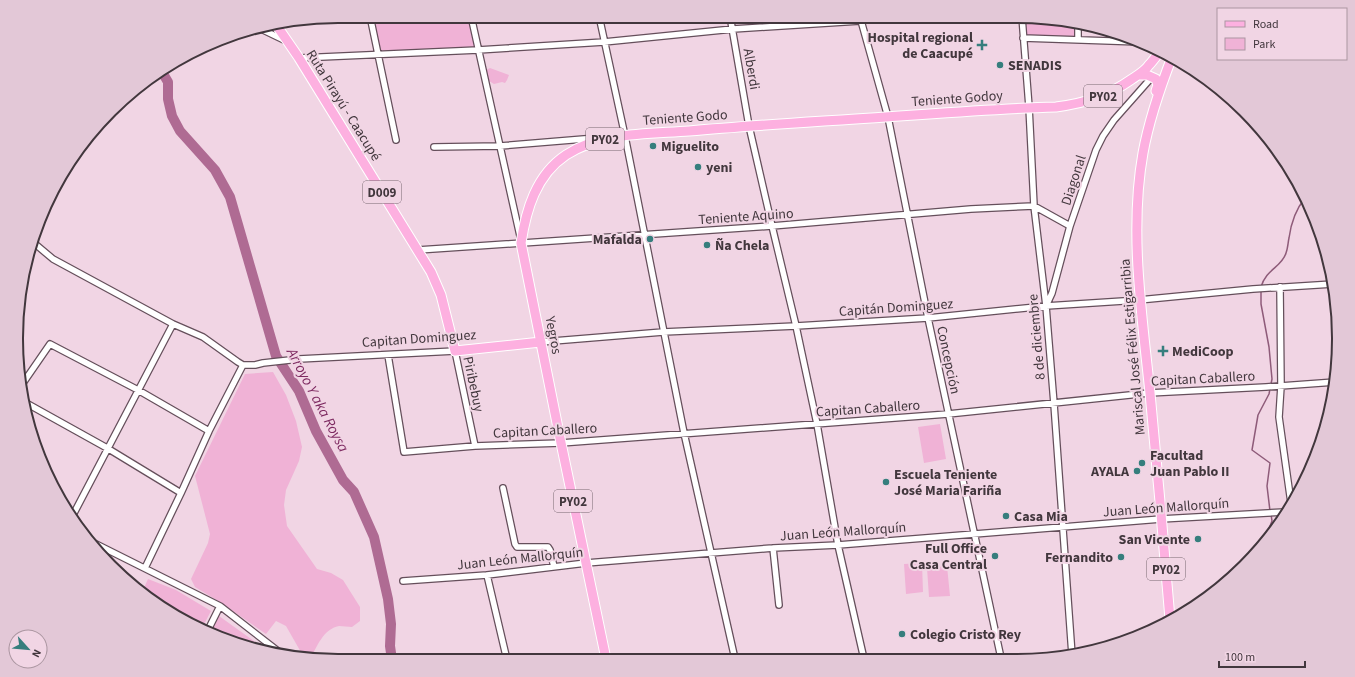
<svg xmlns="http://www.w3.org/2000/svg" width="1355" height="677" viewBox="0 0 1355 677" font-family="'Source Sans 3',sans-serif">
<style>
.green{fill:#f0b2d6}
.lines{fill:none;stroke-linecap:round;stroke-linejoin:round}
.stream{stroke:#8e5b79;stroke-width:1.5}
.river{stroke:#af6b93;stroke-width:10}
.minor-casing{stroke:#654f5b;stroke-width:8}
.primary-casing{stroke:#fff;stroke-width:11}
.minor{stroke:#fff;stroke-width:5.5}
.primary{stroke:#fdb0e0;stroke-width:9}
.poi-dot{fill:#367e7d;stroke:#f1d5e4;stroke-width:1.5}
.labels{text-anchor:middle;stroke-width:4;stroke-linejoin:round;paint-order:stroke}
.shield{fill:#f1d5e4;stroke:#76666f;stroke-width:1}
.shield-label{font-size:13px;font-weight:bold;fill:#42373d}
.poi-label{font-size:14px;font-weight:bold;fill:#42373d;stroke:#f1d5e4;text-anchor:start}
.street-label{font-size:14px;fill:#42373d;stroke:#f1d5e4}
.water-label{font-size:15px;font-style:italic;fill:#7e2a61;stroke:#f1d5e4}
.rim{fill:none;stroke:#42373d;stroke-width:2}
</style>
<rect width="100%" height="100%" fill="#f1d5e4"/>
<!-- green -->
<path class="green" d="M370 16H471L478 50 378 55Z
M1022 17H1037L1078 23V40L1023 38Z
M490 68 509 75 507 80 505 83 502 82 494 84 489 81 486 70Z
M273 372 286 395 296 421 302 447 299 461 286 490 284 505 287 526 317 569 331 573 343 580 360 607V621L352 627C348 627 343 626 339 626 323 629 317 647 310 659L305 658 302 654 286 626 276 621 266 634 220 602 195 587 191 579 208 543 210 534 195 476 245 374Z
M940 424 946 459 924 463 918 427Z
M922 563 923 592 906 594 904 564Z
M947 566 950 596 929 597 927 568Z
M148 579 176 590 211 611 201 630 196 628 143 590Z
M219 616 265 649 264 652 255 650 210 633Z"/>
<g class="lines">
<!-- stream -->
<path class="stream" d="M1261 287C1266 269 1282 267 1286 253 1288 248 1288 242 1289 238 1291 223 1296 209 1305 198
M1261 290V304L1269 347 1272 379 1269 394 1258 415 1252 450 1270 463 1267 486 1270 511
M1262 546 1272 521 1271 514"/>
<!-- river -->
<path class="river" d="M162 72 168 82V99L172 116 180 131 215 170 230 197 276 356 299 391 316 431 343 480 354 492 374 537 388 599 391 624 390 646 392 660"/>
<defs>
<path id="minor" d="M370 16 396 140
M471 16 520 236
M599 16 625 136 684 433 735 659
M730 16 749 126 772 226 796 326 817 424 838 545 864 659
M860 17 888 117 928 318 1001 658
M1022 17 1029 107 1034 206 1046 306 1054 404 1072 655
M261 29 286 41
M1023 38 1140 42
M1078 40V23
M299 58 478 50 604 42 733 29 860 21
M434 147 500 146 596 138
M34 243 53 259 173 324 203 337 238 362 243 365H255L263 363 299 359 455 351 475 446
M418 250 772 226 971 209 1034 206 1070 226
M1280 287 1281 386 1279 417 1291 503
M1046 306 1052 293 1070 226 1096 150 1103 136 1114 120 1152 77
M541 342 663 332 796 326 928 318 1046 306 1139 300 1253 289 1333 284
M388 355 404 452 475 446 561 443 948 414 1149 393 1266 387 1335 382
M21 386 50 344 138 390 209 431
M26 403 107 448 181 493
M503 488 515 544 517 547H548L550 550 554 567
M73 515 173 324
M94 543 220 606 283 655
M773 548 779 605
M145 568 181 493 209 431 243 365
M487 575 507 660
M403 581 487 575 586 563 773 548 838 545 1161 519 1285 512
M207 632 220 606
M1033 658 1071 655"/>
<path id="primary" d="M277 26 299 58 431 272 441 295 455 351 541 342
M1139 75H1147L1156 79 1158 85 1156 91
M1170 619C1164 544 1157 468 1150 393 1142 315 1129 231 1143 153 1149 120 1160 88 1172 57
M606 659 561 443 521 243C526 210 536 175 566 155 600 132 650 134 689 131 734 127 779 124 824 121 902 117 979 109 1056 107 1086 103 1108 96 1132 79 1138 75 1145 71 1149 65 1153 61 1157 55 1161 50"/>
</defs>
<!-- minor casing -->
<use href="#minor" class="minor-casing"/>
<!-- primary casing -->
<use href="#primary" class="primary-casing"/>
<!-- minor -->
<use href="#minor" class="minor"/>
<!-- primary -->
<use href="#primary" class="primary"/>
</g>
<!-- markers -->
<g class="poi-dot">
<path d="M980 39h4v4h4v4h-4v4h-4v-4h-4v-4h4z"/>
<circle cx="1000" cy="65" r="4"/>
<circle cx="653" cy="146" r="4"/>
<circle cx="698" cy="167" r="4"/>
<circle cx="650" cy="239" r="4"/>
<circle cx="707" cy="245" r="4"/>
<path d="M1161 345h4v4h4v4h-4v4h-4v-4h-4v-4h4z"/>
<circle cx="1142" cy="463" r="4"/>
<circle cx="1137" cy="471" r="4"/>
<circle cx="886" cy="482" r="4"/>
<circle cx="1006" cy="516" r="4"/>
<circle cx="1198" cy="539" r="4"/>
<circle cx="995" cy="556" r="4"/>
<circle cx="1121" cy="557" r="4"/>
<circle cx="902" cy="634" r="4"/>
</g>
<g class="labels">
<!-- shield labels -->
<g class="shield">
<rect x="1084" y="85" width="38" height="22" rx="3"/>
<rect x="586" y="128" width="38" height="22" rx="3"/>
<rect x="363" y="181" width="38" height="22" rx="3"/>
<rect x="554" y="490" width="38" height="22" rx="3"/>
<rect x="1147" y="558" width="38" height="22" rx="3"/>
</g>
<g class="shield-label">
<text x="1103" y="101">PY02</text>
<text x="605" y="144">PY02</text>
<text x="382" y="197">D009</text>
<text x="573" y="506">PY02</text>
<text x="1166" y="574">PY02</text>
</g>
<!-- poi labels -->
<g class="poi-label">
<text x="973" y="42" text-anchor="end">Hospital regional<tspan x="973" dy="16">de Caacupé</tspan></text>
<text x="1008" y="70">SENADIS</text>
<text x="661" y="151">Miguelito</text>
<text x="706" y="172">yeni</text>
<text x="642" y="244" text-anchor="end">Mafalda</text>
<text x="715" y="250">Ña Chela</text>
<text x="1172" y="356">MediCoop</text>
<text x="1150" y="460">Facultad<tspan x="1150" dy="16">Juan Pablo II</tspan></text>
<text x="1129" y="476" text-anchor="end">AYALA</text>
<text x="894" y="479">Escuela Teniente<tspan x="894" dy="16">José Maria Fariña</tspan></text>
<text x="1014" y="521">Casa Mia</text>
<text x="1190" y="544" text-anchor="end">San Vicente</text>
<text x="987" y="553" text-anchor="end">Full Office<tspan x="987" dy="16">Casa Central</tspan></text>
<text x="1113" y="562" text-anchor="end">Fernandito</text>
<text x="910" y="639">Colegio Cristo Rey</text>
</g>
<!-- street labels -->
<g class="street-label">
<text transform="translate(752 69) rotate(80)" y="5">Alberdi</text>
<text transform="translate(957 98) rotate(-4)" y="5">Teniente Godoy</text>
<text transform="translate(344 105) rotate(58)" y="5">Ruta Pirayú - Caacupé</text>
<text transform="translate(685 117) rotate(-4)" y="5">Teniente Godo</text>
<text transform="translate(1073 180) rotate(-72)" y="5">Diagonal</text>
<text transform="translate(746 216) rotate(-4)" y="5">Teniente Aquino</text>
<text transform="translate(896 307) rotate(-4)" y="5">Capitán Dominguez</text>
<text transform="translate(554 335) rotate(79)" y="5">Yegros</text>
<text transform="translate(1036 337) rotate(-95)" y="5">8 de diciembre</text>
<text transform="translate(419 338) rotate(-4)" y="5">Capitan Dominguez</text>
<text transform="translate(1132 347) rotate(-95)" y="5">Mariscal José Félix Estigarribia</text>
<text transform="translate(949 360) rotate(78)" y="5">Concepción</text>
<text transform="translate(1203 378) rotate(-3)" y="5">Capitan Caballero</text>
<text transform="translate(474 384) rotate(78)" y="5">Piribebuy</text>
<text transform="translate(868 408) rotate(-4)" y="5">Capitan Caballero</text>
<text transform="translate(545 430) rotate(-3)" y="5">Capitan Caballero</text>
<text transform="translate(1166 507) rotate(-4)" y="5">Juan León Mallorquín</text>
<text transform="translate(843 531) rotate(-4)" y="5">Juan León Mallorquín</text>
<text transform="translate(520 558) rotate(-6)" y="5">Juan León Mallorquín</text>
</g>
<!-- water labels -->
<g class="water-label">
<text transform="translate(318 400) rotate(62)" y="5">Arroyo Y aka Roysa</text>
</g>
</g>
<!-- crop -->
<path d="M0 0H1355V677H0ZM338 23H1017A315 315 0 0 1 1332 338V339A315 315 0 0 1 1017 654H338A315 315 0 0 1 23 339V338A315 315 0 0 1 338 23Z" fill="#e3c8d7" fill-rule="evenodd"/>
<path class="rim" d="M338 23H1017A315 315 0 0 1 1332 338V339A315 315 0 0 1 1017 654H338A315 315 0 0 1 23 339V338A315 315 0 0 1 338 23Z"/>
<!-- legend -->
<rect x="1217" y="8" width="130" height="52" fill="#f1d5e4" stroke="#ab96a1"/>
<rect x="1225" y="21" width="20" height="6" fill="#fdb0e0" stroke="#ab96a1"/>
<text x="1253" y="28" font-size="12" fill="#42373d">Road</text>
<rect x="1225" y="38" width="20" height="12" fill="#f0b2d6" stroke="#ab96a1"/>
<text x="1253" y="48" font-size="12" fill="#42373d">Park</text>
<!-- north arrow -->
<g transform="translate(28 649) rotate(117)"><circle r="19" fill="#f1d5e4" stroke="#ab96a1"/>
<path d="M0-3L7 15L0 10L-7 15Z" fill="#367e7d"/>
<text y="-6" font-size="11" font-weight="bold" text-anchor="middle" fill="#42373d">N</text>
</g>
<!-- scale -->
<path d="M1219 661v6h86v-6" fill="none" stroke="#42373d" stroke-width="2"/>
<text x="1225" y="661" font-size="12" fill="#42373d" stroke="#f1d5e4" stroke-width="3" paint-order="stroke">100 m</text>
</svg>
